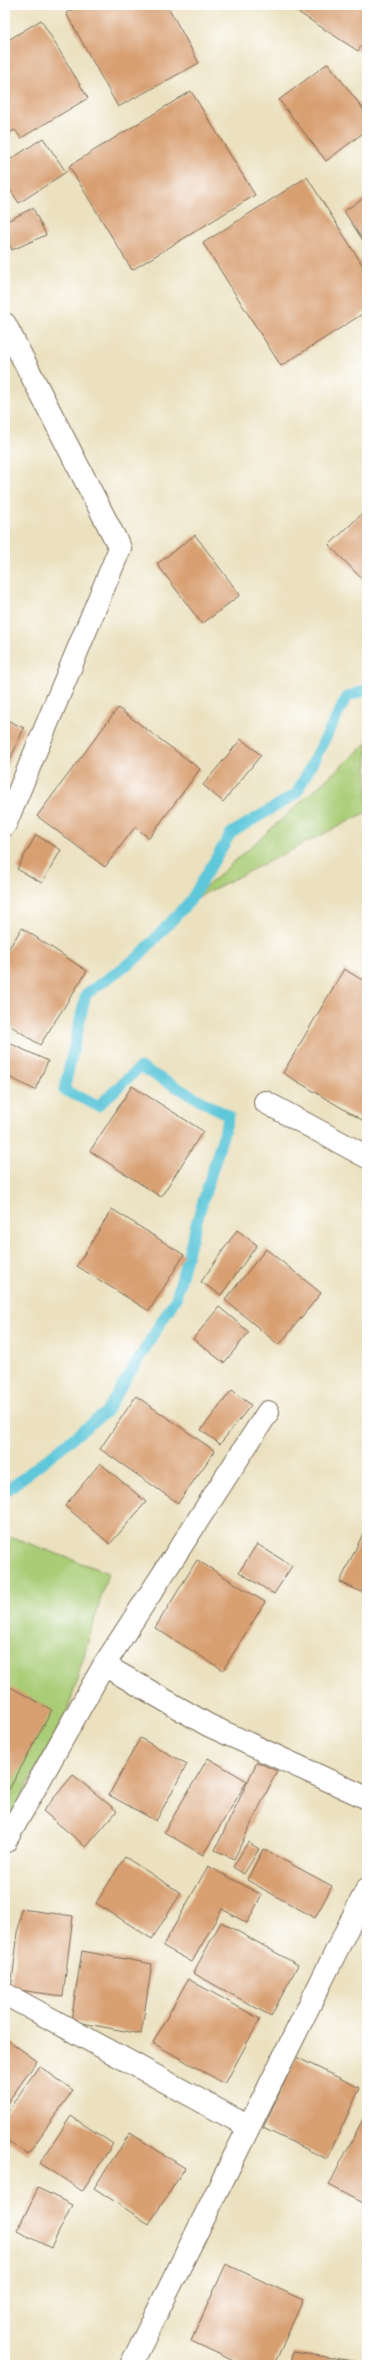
<svg xmlns="http://www.w3.org/2000/svg" width="372" height="2370" viewBox="0 0 372 2370" font-family="'Playpen Sans',sans-serif">
<style>
.green{fill:#a9cc76;stroke:#727b4a}
.lines{fill:none;stroke-linecap:round;stroke-linejoin:round}
.stream{stroke:#5ec7da;stroke-width:11}
.building{fill:#d89f71}
.minor-casing{stroke:#796a56;stroke-width:24}
.minor{stroke:#fff;stroke-width:22}
</style>
<rect width="100%" height="100%" fill="#fff"/>
<filter id="ink" filterUnits="userSpaceOnUse"><feTurbulence type="fractalNoise" baseFrequency=".025" numOctaves="2"/><feDisplacementMap in="SourceGraphic" scale="8" xChannelSelector="R" yChannelSelector="G"/><feConvolveMatrix kernelMatrix="1 2 1 2 8 2 1 2 1" color-interpolation-filters="sRGB"/></filter>
<filter id="wash" filterUnits="userSpaceOnUse"><feTurbulence type="fractalNoise" baseFrequency=".012" numOctaves="4" result="noise"/><feDisplacementMap in="SourceGraphic" scale="16" xChannelSelector="R" yChannelSelector="G"/><feGaussianBlur stdDeviation="0.9" result="paint"/><feColorMatrix in="noise" values="0 0 0 0 0 0 0 0 0 0 0 0 0 0 0 0 0 1.4 0 .05"/><feComposite in="paint" operator="in"/></filter>
<g filter="url(#wash)">
<rect width="100%" height="100%" fill="#ebe1bf"/>
<!-- green -->
<path class="green" d="M367 743V812L190 901Z
M12 1537 108 1573 69 1707 5 1828V1546Z"/>
<g class="lines">
<!-- stream -->
<path class="stream" d="M5 1492 106 1412 176 1298 196 1224 229 1116 140 1067 98 1106 64 1090 86 994 138 957 190 901 231 833 296 794 347 697 367 689"/>
</g>
<g id="blocks">
<!-- building -->
<path class="building" d="M81 5H167L199 63 118 107 66 13Z
M287 5H367V37L358 51Z
M41 20 88 98 21 138 15 130 5 136V42Z
M328 63 367 114V130L326 161 279 100Z
M191 91 255 195 132 270 69 166Z
M43 138 66 172 19 203 5 182V163Z
M307 177 367 272V311L281 366 203 243Z
M367 196V247L344 211Z
M33 208 46 235 12 250 5 235V222Z
M367 509V584L329 545Z
M195 535 240 595 202 624 157 564Z
M118 708 200 769 149 838 135 827 105 867 37 816Z
M5 719 24 728 5 771Z
M241 739 261 755 223 802 203 785Z
M36 835 61 850 42 883 17 869Z
M22 928 87 971 40 1045 5 1022V954Z
M344 969 367 983V1123L283 1073Z
M5 1041 48 1061 35 1090 5 1075Z
M132 1086 203 1131 161 1197 90 1151Z
M112 1209 184 1255 149 1311 77 1266Z
M237 1230 257 1245 221 1295 201 1282Z
M266 1249 321 1293 279 1345 225 1300Z
M219 1307 249 1332 224 1363 193 1339Z
M232 1390 251 1405 220 1444 201 1430Z
M136 1396 215 1451 178 1503 100 1449Z
M100 1463 146 1502 110 1544 65 1506Z
M367 1525V1587L364 1593 340 1582Z
M257 1544 292 1566 274 1594 239 1572Z
M197 1560 265 1602 223 1670 155 1628Z
M5 1684 52 1710 5 1797Z
M140 1738 187 1764 156 1821 109 1795Z
M208 1758 247 1781 203 1855 164 1832Z
M257 1762 277 1771 234 1859 215 1850Z
M73 1775 117 1811 86 1847 43 1811Z
M248 1842 259 1849 244 1874 233 1867Z
M263 1849 332 1886 315 1918 247 1880Z
M125 1857 181 1893 152 1939 96 1903Z
M208 1866 262 1895 247 1923 222 1909 192 1962 163 1946Z
M21 1909 73 1916 63 1996 11 1989Z
M221 1922 298 1965 271 2016 193 1973Z
M82 1951 152 1964 141 2034 71 2021Z
M188 1979 260 2019 225 2084 153 2043Z
M5 2038 37 2061 5 2106Z
M296 2057 360 2088 327 2159 263 2128Z
M39 2066 73 2090 28 2154 5 2139V2115Z
M367 2111V2205L329 2185Z
M71 2116 113 2144 82 2191 40 2163Z
M130 2133 185 2168 149 2224 94 2188Z
M38 2188 72 2205 51 2248 17 2231Z
M226 2264 303 2300 274 2365H242L191 2341Z
M293 2352 367 2363V2365H291Z"/>
</g>
</g>
<g filter="url(#ink)">
<use href="#blocks" fill-opacity="0" stroke="#796a56" stroke-width="1"/>
<g class="lines">
<defs>
<path id="minor" d="M5 324 120 548 5 825
M265 1102 367 1157
M104 1665 208 1725 367 1798
M5 1842 104 1665 268 1412
M5 1994 249 2127
M131 2365 367 1889"/>
</defs>
<!-- minor casing -->
<use href="#minor" class="minor-casing"/>
<!-- minor -->
<use href="#minor" class="minor"/>
</g>
</g>
<!-- margin -->
<rect width="372" height="2370" fill="none" stroke="#fff" stroke-width="20"/>
</svg>
